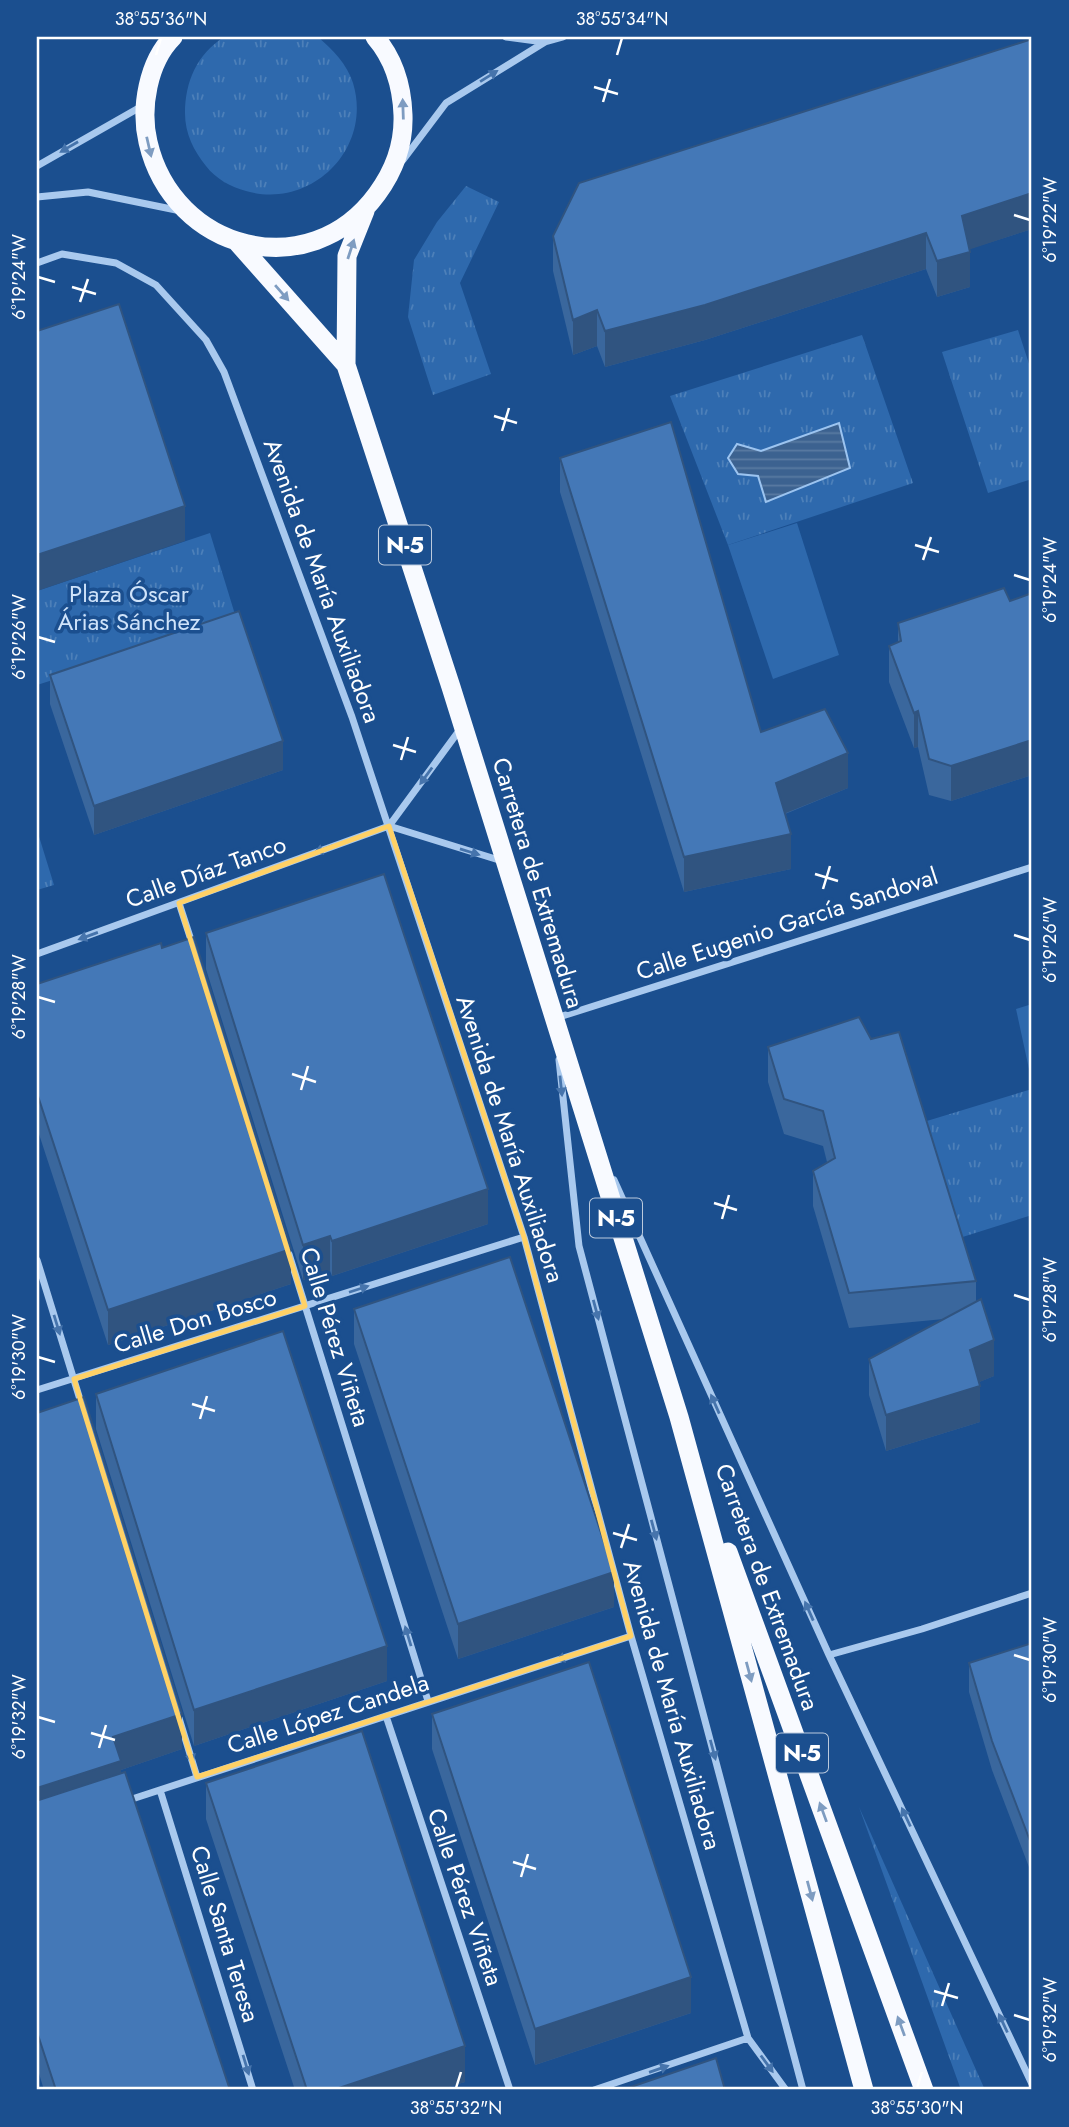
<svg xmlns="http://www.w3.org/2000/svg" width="1069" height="2127" viewBox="0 0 1069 2127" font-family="Jost,sans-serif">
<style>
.grass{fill:url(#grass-tufts)}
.pitch{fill:#2e69ad}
.water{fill:url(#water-rules);stroke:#9cc4f0;stroke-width:2}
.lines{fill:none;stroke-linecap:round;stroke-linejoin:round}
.minor{stroke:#a9c9ee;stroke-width:7}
.trunk{stroke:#f8faff;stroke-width:19}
.wall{fill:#3a679d}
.shaded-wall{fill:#305480}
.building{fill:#4478b7;stroke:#305480;stroke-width:2}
.oneway{fill:#4674ac}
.oneway2{fill:#7e9cc1}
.marked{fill:none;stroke:#ffd166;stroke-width:5;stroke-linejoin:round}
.ticks{fill:none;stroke:#fff;stroke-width:2.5}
.labels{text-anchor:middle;stroke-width:7;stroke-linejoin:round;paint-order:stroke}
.shield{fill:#1b4f8f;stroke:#bbcadd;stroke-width:2}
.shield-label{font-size:23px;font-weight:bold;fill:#fff}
.street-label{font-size:24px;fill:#fff;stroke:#1b4f8f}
.park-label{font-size:24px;fill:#cfe3fa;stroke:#1b4f8f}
.neatline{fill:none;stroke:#fff;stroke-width:2.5}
.ticks-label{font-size:18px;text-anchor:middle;fill:#fff}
</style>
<defs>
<pattern id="grass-tufts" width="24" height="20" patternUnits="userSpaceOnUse" patternTransform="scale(1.75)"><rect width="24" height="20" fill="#2e69ad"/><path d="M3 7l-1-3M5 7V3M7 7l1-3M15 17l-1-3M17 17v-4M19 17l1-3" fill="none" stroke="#4d80b9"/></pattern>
<pattern id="water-rules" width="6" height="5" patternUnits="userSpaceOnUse" patternTransform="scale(1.75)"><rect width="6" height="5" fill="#3c6290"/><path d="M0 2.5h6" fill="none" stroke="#597aa1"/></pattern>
</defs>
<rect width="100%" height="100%" fill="#1b4f8f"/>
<!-- grass -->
<path class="grass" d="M224 37H318C333 50 347 64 353 83 373 149 311 210 246 191 231 187 216 179 206 166 194 151 185 134 185 113 185 82 197 54 224 37Z
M466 186 499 202 460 283 491 374 433 395 408 317 414 260 437 222Z
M1018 330 1032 373V479L988 493 942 352Z
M862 335 913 483 728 545 670 396Z
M210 533 237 621 37 685V591Z
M37 830 54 885 37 890Z
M1032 1089V1215L953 1240 917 1124Z
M859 1807 985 2090H961Z"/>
<!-- pitch -->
<path class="pitch" d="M797 523 839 655 773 679 728 545Z
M1032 1004V1083L1016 1009Z"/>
<!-- water -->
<path class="water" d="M839 423 850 468 766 502 758 476 738 474 728 458 737 444 761 451Z"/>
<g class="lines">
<!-- minor -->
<path class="minor" d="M506 37 544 42
M403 160 446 103 545 42 563 37
M37 166 144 105
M37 197 88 192 181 211
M37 263 62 254 116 263 156 285 206 340 224 372 352 717 524 1237 631 1636 748 2038 786 2090
M389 826 461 728
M389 826 502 861
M179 903 193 946
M37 954 389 826
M556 1018 1032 867
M559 1060 579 1246 803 2090
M614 1180 829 1655 1032 2084
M289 1254 428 1701
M37 1260 82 1406
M37 1390 524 1237
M829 1655 922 1629 1032 1593
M386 1716 510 2090
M179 1718 197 1777
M160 1790 253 2090
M126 1801 631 1636
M594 2090 748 2038"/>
<!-- trunk -->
<path class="trunk" d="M173 37C148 62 140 108 148 142 173 251 309 287 377 194 394 171 404 145 403 115 402 86 394 59 375 37
M365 211 347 256 346 365 451 687 679 1417 864 2090
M237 242 346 365
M728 1552 924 2090"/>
</g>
<!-- wall -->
<path class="wall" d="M1032 39V229L969 249 970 287 937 297 926 269 705 340 605 367 597 346 573 355 553 271V236Z
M560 458 761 732 848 788 785 814 791 869 684 892 560 492Z
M1032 593V775L951 801 929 795 918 747 914 748 889 682V646L898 642V623L1010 601Z
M50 675 283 770 94 835 50 704Z
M206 933 488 1224 332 1276 330 1271 303 1280 206 969Z
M37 984 291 1284 108 1345 37 1128Z
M768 1047 976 1281V1302L994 1376 979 1382 980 1422 886 1451 869 1395V1359L944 1319 849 1328 813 1206V1171L827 1162 823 1146 784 1134 768 1082Z
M354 1309 614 1607 458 1659 354 1344Z
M96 1394 387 1681 194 1746 96 1429Z
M37 1413 182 1749 121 1770V1774L230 2090H44L37 2067Z
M1032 1643V1875L992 1770 969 1692V1663Z
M432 1714 691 2013 535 2065 432 1749Z
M206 1783 465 2082 439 2090H295L206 1819Z"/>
<!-- shaded-wall -->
<path class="shaded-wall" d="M1032 193V229L962 252V216Z
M926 233V269L705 340 605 367V331Z
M970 252V287L937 297V261Z
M597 310V346L573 355V320Z
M185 506V541L37 591V555Z
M918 711V747L914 748V713Z
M1032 740V775L951 801V766Z
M283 741V770L94 835V806Z
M848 753V788L776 817V783Z
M791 834V869L684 892V857Z
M488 1189V1224L332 1276V1241Z
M330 1236V1271L303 1280V1245Z
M291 1249V1284L108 1345V1310Z
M994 1340V1376L970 1386V1350Z
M980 1386V1422L886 1451V1415Z
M614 1572V1607L458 1659V1624Z
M387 1646V1681L194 1746V1710Z
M182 1714V1749L121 1770V1796L37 1824V1788L113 1737Z
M691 1977V2013L535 2065V2029Z
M465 2046V2082L439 2090H333Z"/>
<!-- building -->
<path class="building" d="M1032 39V193L962 216 970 252 937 261 926 233 705 305 605 331 597 310 573 320 553 236 579 183Z
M119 304 185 506 37 555V331Z
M671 422 761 732 825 709 848 753 776 783 791 834 684 857 560 458Z
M1004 588 1010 601 1032 593V740L951 766 929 759 918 711 914 713 889 646 901 641 898 623Z
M239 611 283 741 94 806 50 675Z
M384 874 488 1189 332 1241 330 1236 303 1245 206 933Z
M194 937 291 1249 108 1310 37 1093V984L161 943 162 948Z
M859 1017 871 1039 899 1032 976 1281 849 1293 813 1171 835 1158 823 1111 784 1099 768 1047Z
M510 1257 614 1572 458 1624 354 1309Z
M981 1299 994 1340 970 1350 980 1386 886 1415 869 1359Z
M283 1331 387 1646 194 1710 96 1394Z
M84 1397 182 1714 113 1737 121 1761 37 1788V1413Z
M1032 1643V1846L992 1741 969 1663Z
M589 1662 691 1977 535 2029 432 1714Z
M362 1731 465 2046 333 2090H307L206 1783Z
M125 1772 230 2090H56L37 2032V1800H39Z
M716 2058 725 2090H622Z"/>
<!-- one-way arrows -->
<defs><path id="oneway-solid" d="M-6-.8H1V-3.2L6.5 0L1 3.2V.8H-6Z" transform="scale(1.75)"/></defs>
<g class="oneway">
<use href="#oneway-solid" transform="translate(489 76) rotate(-32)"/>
<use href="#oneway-solid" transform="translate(69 147) rotate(150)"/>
<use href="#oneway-solid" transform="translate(426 776) rotate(126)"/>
<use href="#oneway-solid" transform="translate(324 849) rotate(160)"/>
<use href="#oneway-solid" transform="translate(470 852) rotate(17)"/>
<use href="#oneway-solid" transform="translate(88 936) rotate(160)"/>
<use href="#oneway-solid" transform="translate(561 1086) rotate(84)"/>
<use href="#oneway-solid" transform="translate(359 1289) rotate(-18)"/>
<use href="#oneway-solid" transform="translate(596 1310) rotate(75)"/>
<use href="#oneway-solid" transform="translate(57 1325) rotate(73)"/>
<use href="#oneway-solid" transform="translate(715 1404) rotate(-114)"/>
<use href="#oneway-solid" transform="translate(654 1530) rotate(75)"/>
<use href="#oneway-solid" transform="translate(809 1611) rotate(-114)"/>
<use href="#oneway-solid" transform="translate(408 1636) rotate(-107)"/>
<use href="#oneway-solid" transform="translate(566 1657) rotate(162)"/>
<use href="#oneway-solid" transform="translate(713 1750) rotate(75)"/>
<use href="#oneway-solid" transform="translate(190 1753) rotate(73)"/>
<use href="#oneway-solid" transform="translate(906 1817) rotate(-115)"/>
<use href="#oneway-solid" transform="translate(1003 2023) rotate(-115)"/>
<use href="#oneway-solid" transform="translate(767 2064) rotate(54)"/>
<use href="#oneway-solid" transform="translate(246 2065) rotate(73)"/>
<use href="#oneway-solid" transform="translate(659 2069) rotate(-19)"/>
</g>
<g class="oneway2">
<use href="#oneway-solid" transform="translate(403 109) rotate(-92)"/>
<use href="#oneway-solid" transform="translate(149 147) rotate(77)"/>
<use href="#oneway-solid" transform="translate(351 249) rotate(-72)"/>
<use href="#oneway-solid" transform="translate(282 293) rotate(49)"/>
<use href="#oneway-solid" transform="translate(749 1672) rotate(75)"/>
<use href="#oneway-solid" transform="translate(823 1812) rotate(-110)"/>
<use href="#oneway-solid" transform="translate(810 1891) rotate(75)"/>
<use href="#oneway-solid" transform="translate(901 2026) rotate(-110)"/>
</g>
<!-- marked area -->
<path class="marked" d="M389 826 524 1237 631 1636 197 1777 74 1379 305 1306 179 903Z"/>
<!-- ticks -->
<path class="ticks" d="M156 55 161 38M617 55 622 38M594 87 618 94M603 102 610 79M1014 215 1030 220M38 277 55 282M72 287 96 294M80 302 88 279M494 416 517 423M502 431 509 408M915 545 939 552M923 560 931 537M1014 575 1030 580M38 637 55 642M393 745 416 752M401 760 408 737M815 874 838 881M823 889 830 866M1014 935 1030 940M38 997 55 1002M292 1074 316 1082M301 1090 308 1066M714 1203 737 1210M722 1219 729 1195M1014 1295 1030 1300M38 1357 55 1362M192 1404 215 1411M200 1419 207 1396M613 1533 637 1540M621 1548 629 1524M1014 1655 1030 1660M38 1717 55 1722M91 1733 115 1740M99 1748 106 1725M513 1862 536 1869M521 1877 528 1854M934 1991 958 1998M942 2006 949 1983M1014 2015 1030 2020M456 2088 461 2072M917 2088 922 2072"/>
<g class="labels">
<!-- shield labels -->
<g class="shield">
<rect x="379" y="525.5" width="52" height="39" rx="5"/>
<rect x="590" y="1198.5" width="52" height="39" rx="5"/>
<rect x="776" y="1733.5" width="52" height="39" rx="5"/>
</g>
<g class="shield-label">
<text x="405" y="553">N-5</text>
<text x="616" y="1226">N-5</text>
<text x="802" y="1761">N-5</text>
</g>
<!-- street labels -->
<g class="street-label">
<text transform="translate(322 581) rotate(70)" y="8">Avenida de María Auxiliadora</text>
<text transform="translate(206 872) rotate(-20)" y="8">Calle Díaz Tanco</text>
<text transform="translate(538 883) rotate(73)" y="8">Carretera de Extremadura</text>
<text transform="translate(787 924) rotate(-18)" y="8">Calle Eugenio García Sandoval</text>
<text transform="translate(510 1139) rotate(72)" y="8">Avenida de María Auxiliadora</text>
<text transform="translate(195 1321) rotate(-17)" y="8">Calle Don Bosco</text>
<text transform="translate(335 1337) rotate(73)" y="8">Calle Pérez Viñeta</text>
<text transform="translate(767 1587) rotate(70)" y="8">Carretera de Extremadura</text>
<text transform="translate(672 1705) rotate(74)" y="8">Avenida de María Auxiliadora</text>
<text transform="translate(328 1714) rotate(-18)" y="8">Calle López Candela</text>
<text transform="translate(465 1897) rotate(71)" y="8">Calle Pérez Viñeta</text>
<text transform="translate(225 1934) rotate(73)" y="8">Calle Santa Teresa</text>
</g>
<!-- park labels -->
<g class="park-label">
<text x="129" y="602">Plaza Óscar<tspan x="129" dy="28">Árias Sánchez</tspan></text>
</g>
</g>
<!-- border -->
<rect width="1069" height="2127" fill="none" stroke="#1b4f8f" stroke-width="77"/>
<rect x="38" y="38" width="992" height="2050" class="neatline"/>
<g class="ticks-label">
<text x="161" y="25">38°55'36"N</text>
<text x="622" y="25">38°55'34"N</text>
<text transform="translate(1050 220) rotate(-90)" y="6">6°19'22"W</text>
<text transform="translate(19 277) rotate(-90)" y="6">6°19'24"W</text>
<text transform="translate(1050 580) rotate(-90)" y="6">6°19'24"W</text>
<text transform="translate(19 637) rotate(-90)" y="6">6°19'26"W</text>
<text transform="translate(1050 940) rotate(-90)" y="6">6°19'26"W</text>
<text transform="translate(19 997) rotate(-90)" y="6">6°19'28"W</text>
<text transform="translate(1050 1300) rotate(-90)" y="6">6°19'28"W</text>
<text transform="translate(19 1357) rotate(-90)" y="6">6°19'30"W</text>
<text transform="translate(1050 1660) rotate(-90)" y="6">6°19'30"W</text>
<text transform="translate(19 1717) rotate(-90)" y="6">6°19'32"W</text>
<text transform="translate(1050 2020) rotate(-90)" y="6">6°19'32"W</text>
<text x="456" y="2114">38°55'32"N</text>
<text x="917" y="2114">38°55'30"N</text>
</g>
</svg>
